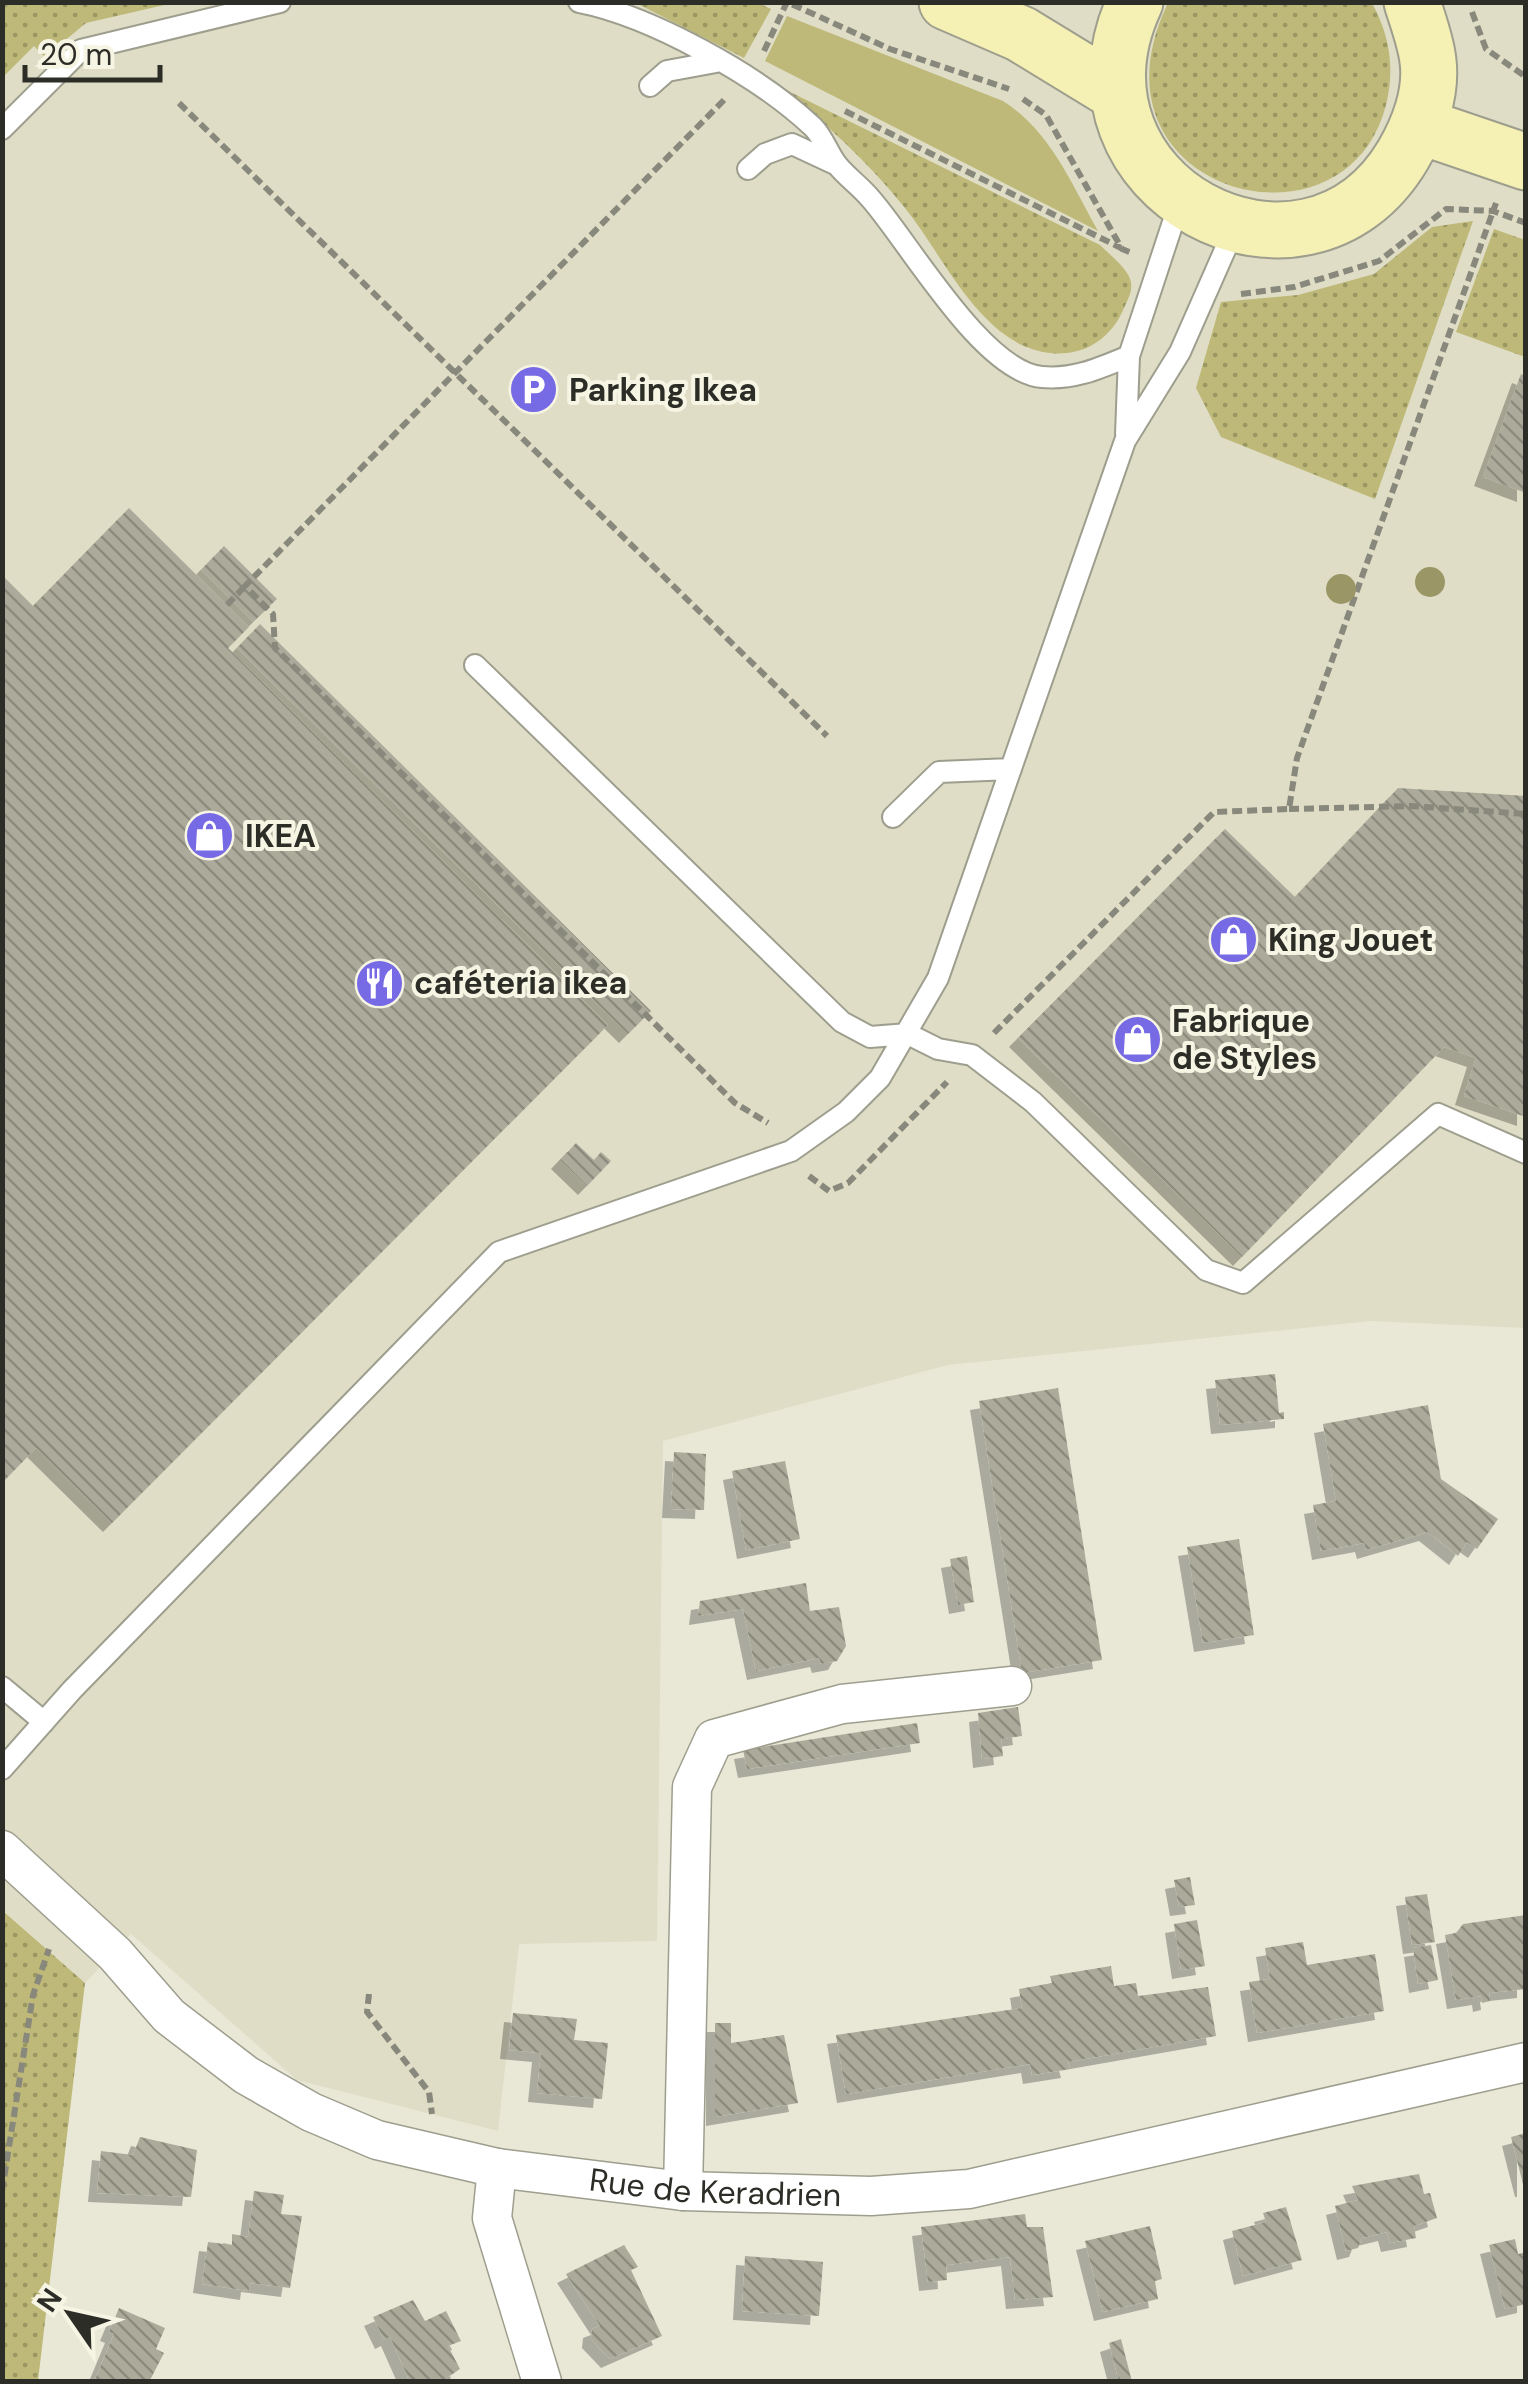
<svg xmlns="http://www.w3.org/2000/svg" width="1528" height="2384" viewBox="0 0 1528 2384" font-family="'DM Sans',sans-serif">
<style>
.built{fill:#dfddc5}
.grass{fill:url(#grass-dots)}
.garden{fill:#beb978}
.building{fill:url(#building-back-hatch);filter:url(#shadow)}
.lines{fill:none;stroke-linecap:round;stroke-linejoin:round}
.lane-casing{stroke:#9e9e8e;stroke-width:24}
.street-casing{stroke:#9e9e8e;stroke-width:41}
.secondary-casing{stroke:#9e9e8e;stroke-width:59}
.path{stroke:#88887c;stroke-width:6;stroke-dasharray:10 5;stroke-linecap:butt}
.lane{stroke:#fff;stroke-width:20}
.street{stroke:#fff;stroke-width:38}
.secondary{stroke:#f5f0b4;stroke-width:55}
.tree{fill:#9a9665}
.labels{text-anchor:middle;stroke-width:8;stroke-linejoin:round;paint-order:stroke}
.poi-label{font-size:32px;font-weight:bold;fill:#2d2d27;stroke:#f6f5e4;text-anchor:start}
.street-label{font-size:32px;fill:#2d2d27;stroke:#f6f5e4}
</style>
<defs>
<pattern id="grass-dots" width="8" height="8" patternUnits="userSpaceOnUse" patternTransform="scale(2.5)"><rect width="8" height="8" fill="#beb978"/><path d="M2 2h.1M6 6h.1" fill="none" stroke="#9b9762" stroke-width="1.8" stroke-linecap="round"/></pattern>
<pattern id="building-back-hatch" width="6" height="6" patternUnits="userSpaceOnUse" patternTransform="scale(2.5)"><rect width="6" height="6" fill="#acab9b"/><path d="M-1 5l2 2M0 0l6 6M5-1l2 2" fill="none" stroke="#8c8c7e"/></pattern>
<filter id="shadow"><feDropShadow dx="-9" dy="9" stdDeviation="0" flood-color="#0004"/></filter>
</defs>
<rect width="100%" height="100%" fill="#e9e8d7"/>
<!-- built -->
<path class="built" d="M3 3H1525V1328L1371 1321 948 1365 663 1441 657 1941 519 1944 498 2131 297 2080 131 1934 85 1983 3 1910Z"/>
<!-- grass -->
<path class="grass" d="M3 2H173V3L86 23 45 57 34 46 3 77Z
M636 3H758L771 9 744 58Z
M1168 3H1372C1390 36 1395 68 1386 105 1345 265 1077 191 1168 3Z
M778 86 1100 245C1109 254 1126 267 1130 279 1134 289 1128 299 1124 308 1107 349 1066 364 1024 346 970 321 940 251 905 208 868 162 825 122 778 86Z
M1473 221 1375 499 1221 437 1196 388 1221 302 1298 295 1374 274 1432 227Z
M1494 229 1525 240V357L1456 332Z
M2 1910 85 1983 38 2381H3Z"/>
<!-- garden -->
<path class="garden" d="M787 16 1003 101C1050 131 1071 183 1098 231L765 61Z"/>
<!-- building -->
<path class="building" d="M1521 374 1526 376V493L1483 477Z
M129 508 249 627 228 648 608 1025 112 1523 36 1448 2 1483V575L33 606Z
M224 546 277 599 253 622 201 570Z
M260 624 651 1011 628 1034 237 648Z
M1398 788 1526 796V1117L1464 1096 1476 1058 1444 1047 1242 1257 1018 1038 1225 829 1295 897Z
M576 1143 594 1160 601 1152 611 1161 587 1186 560 1160Z
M1275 1374 1279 1413 1284 1412V1419L1220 1425 1215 1380Z
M1058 1388 1102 1660 1022 1673 979 1401Z
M1428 1405 1441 1479 1498 1519 1477 1549 1467 1542 1458 1556 1428 1532 1366 1550 1364 1543 1321 1551 1313 1505 1336 1501 1323 1424Z
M674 1452 706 1454 704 1510 671 1509Z
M785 1461 800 1539 746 1550 732 1471Z
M1239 1539 1254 1635 1203 1643 1187 1547Z
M967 1556 974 1602 958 1605 950 1559Z
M806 1583 810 1611 839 1607 846 1646 837 1661 821 1664 819 1658 756 1671 743 1609 698 1616 700 1601Z
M1018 1707 1022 1736 1001 1739 1003 1756 982 1759 978 1713Z
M917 1723 920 1743 747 1769 743 1750Z
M1190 1877 1195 1905 1179 1907 1174 1880Z
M1427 1894 1435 1942 1412 1945 1405 1897Z
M1526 1915V1989L1489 1993 1490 2001 1482 2003 1481 1996 1456 2000 1445 1935 1456 1933 1463 1924Z
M1197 1920 1205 1966 1181 1970 1174 1924Z
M1303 1942 1307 1965 1375 1954 1384 2011 1257 2033 1249 1982 1270 1979 1265 1948Z
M1431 1945 1438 1980 1418 1984 1413 1948Z
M1111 1966 1114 1986 1136 1983 1138 1996 1208 1987 1216 2036 1068 2062 1070 2069 1032 2075 1030 2064 846 2094 836 2035 1022 2008 1019 1989 1052 1983 1050 1976Z
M513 2013 577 2019 574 2040 608 2043 602 2099 537 2093 541 2053 509 2050Z
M715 2023H731V2043L784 2035 798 2103 715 2117Z
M1526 2133V2188H1524L1511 2137Z
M140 2137 197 2150 191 2197 97 2193 101 2151 133 2155Z
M1419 2174 1424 2194 1430 2193 1437 2218 1414 2226 1416 2238 1390 2243 1387 2232 1362 2238 1358 2248 1346 2251 1335 2206 1358 2200 1352 2186Z
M254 2191 284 2195 281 2214 302 2216 290 2288 250 2283 249 2291 202 2284 208 2242 232 2245V2234L248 2237Z
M1286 2207 1302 2260 1243 2276 1232 2231 1266 2222 1263 2213Z
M1025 2214 1027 2227H1043L1053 2297 1015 2300 1010 2257 946 2265 947 2280 928 2282 921 2227Z
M1150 2226 1162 2279 1155 2281 1158 2299 1103 2312 1085 2241Z
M1515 2239 1518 2254 1526 2252V2304L1505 2309 1489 2245Z
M624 2245 638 2267 631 2270 662 2336 610 2359 591 2339 592 2329 600 2326 566 2274Z
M745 2256 823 2262 819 2316 742 2311Z
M413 2300 425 2321 446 2311 461 2341 448 2346 460 2369 441 2382H410L390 2337 384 2340 373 2317Z
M119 2308 165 2328 156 2349 164 2353 149 2382H94L114 2334 109 2332Z
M1121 2339 1129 2370 1132 2382H1119L1117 2374 1109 2343Z"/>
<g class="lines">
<defs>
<path id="lane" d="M579 2C651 16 759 76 813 127 824 138 828 154 838 166 847 177 860 186 870 198 907 239 982 372 1042 377 1074 380 1100 368 1129 356L1180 201
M650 86 667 71 716 62
M2 129 81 50 280 2
M748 169 765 154 792 144 837 165
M1126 434 1129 356
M475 665 842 1022 870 1037 908 1034 938 1049 972 1055 1033 1102 1206 1270 1243 1283 1438 1114 1526 1153
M893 817 939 772 1011 769
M2 1687 44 1722
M2 1769 72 1690 499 1252 791 1151 846 1112 880 1078 938 978 1125 441 1180 352 1236 225"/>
<g id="street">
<path id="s1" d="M2 1850 115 1954 169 2016 246 2075 311 2112 377 2140 497 2168 683 2191 871 2196 969 2189 1526 2062"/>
<path d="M497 2168 492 2218 542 2382"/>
<path d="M683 2191 692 1787 714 1739 842 1704 1012 1686"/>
</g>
<path id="secondary" d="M947 2 1021 34 1116 92
M1135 2C1049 187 1305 320 1403 155 1419 128 1432 93 1428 61 1426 42 1418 21 1412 2
M1420 126 1526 162"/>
</defs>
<!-- lane casing -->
<use href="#lane" class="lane-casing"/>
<!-- street casing -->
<use href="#street" class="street-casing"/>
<!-- secondary casing -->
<use href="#secondary" class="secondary-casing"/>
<!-- path -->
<path class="path" d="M1472 12 1486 49 1526 77
M764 51 787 2 890 49 1009 89
M1023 99 1046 115 1122 249 1132 253
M724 100 245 586 273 614 275 648 735 1103 768 1123
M179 103 827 736
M845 111 1121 248
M1241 294 1294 287 1379 261 1446 209 1493 211 1526 223
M227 605 245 586
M1289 809 1411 806 1526 814
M994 1033 1214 812 1289 809 1297 758 1496 203
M809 1176 829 1191 848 1183 947 1082
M369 1994 367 2012 429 2092 432 2114
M2 2191 33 1995 49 1949"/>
<!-- lane -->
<use href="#lane" class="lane"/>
<!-- street -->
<use href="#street" class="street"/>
<!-- secondary -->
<use href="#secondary" class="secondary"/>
</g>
<!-- trees -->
<g class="tree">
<circle cx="1430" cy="582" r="15"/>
<circle cx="1341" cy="589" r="15"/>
</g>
<!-- icons -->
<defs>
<symbol id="parking-disc" viewBox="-11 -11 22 22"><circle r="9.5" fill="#766ae5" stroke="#f6f5e4"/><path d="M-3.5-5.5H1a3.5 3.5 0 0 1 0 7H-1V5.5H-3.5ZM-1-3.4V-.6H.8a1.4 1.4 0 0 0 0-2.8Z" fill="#fff"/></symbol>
<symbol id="shop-disc" viewBox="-11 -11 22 22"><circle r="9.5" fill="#766ae5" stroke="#f6f5e4"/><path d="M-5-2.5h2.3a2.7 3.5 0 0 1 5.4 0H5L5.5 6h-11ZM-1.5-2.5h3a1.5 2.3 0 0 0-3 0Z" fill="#fff"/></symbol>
<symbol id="restaurant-disc" viewBox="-11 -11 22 22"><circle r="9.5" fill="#766ae5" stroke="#f6f5e4"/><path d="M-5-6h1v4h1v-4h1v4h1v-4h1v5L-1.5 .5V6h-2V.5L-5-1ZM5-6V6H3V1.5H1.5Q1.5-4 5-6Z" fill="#fff"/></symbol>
</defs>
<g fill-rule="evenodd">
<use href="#parking-disc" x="506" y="362" width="55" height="55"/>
<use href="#shop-disc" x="182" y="808" width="55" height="55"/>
<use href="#shop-disc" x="1206" y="912" width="55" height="55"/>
<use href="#restaurant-disc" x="352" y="956" width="55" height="55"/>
<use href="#shop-disc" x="1110" y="1012" width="55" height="55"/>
</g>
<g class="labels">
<!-- poi labels -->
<g class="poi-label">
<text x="569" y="401">Parking Ikea</text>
<text x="245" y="847">IKEA</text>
<text x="1268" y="951">King Jouet</text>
<text x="414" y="994">caféteria ikea</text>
<text x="1172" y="1032">Fabrique<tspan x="1172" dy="37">de Styles</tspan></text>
</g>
<!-- street labels -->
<g class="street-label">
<text dy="11" stroke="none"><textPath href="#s1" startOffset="822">Rue de Keradrien</textPath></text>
</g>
</g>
<!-- border -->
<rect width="1528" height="2384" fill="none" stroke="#2d2d27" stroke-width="10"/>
<!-- north arrow -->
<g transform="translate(70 2314) rotate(304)" stroke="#f6f5e4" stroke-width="8" paint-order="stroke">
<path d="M0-8L18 38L0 25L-18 38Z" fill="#2d2d27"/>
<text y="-15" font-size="28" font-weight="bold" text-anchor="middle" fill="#2d2d27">N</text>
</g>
<!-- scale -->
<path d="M25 65v15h135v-15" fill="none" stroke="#2d2d27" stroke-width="5"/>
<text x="40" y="65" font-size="30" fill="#2d2d27" stroke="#f6f5e4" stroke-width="8" paint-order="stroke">20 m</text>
</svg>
